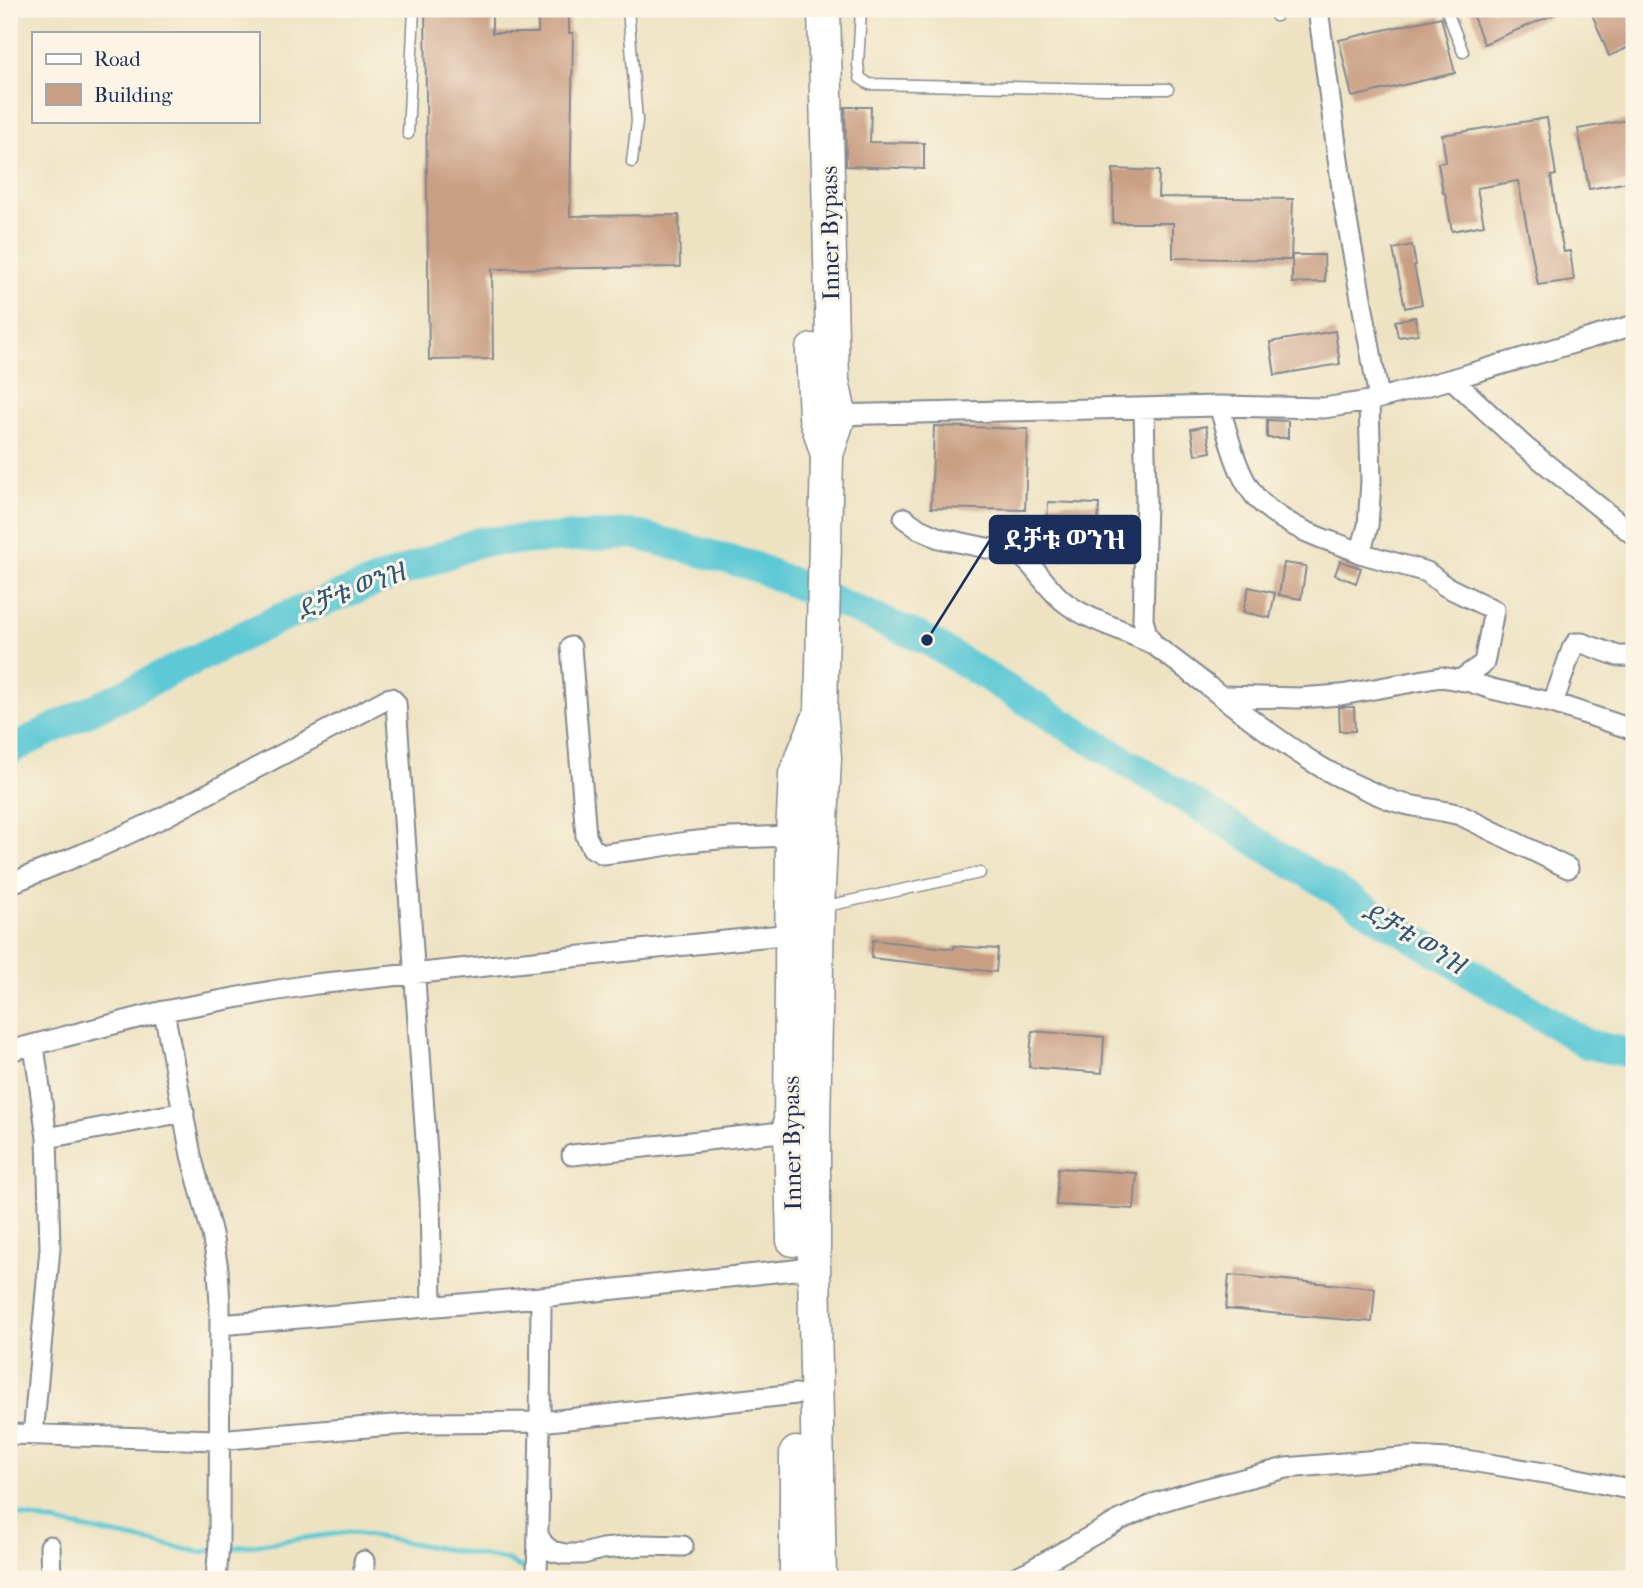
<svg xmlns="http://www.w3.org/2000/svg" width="1643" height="1588" viewBox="0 0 1643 1588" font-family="'IM FELL French Canon','Noto Serif Ethiopic',serif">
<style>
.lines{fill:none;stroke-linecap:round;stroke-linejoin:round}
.stream{stroke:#5dc9d5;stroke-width:5}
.river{stroke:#5dc9d5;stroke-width:30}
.building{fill:#c99f84}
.lane-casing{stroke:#848990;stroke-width:13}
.street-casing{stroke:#848990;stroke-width:23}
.primary-casing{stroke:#848990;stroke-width:35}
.lane{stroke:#fff;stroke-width:10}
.street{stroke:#fff;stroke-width:19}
.primary{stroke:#fff;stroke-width:32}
.labels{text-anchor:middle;stroke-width:6;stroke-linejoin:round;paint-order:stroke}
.street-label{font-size:24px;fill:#1b2f5e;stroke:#fcf5e5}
.water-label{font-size:26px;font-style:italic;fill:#2c567c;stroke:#fcf5e5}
.leader{fill:none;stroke:#1b2f5e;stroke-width:2.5}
.callout-dot{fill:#1b2f5e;stroke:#fcf5e5;stroke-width:2.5}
.callout{fill:#1b2f5e;stroke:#1b2f5e;stroke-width:2.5}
.callout-label{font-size:26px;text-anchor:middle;font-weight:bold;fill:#fff}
</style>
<rect width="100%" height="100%" fill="#fcf5e5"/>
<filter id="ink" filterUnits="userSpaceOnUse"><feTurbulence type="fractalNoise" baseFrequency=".0143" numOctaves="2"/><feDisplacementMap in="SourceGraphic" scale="14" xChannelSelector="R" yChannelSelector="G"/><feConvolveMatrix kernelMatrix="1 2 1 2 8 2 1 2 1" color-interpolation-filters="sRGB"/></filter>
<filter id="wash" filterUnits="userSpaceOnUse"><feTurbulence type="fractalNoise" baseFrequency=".00686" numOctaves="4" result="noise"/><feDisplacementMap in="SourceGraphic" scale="28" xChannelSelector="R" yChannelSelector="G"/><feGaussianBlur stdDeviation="1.57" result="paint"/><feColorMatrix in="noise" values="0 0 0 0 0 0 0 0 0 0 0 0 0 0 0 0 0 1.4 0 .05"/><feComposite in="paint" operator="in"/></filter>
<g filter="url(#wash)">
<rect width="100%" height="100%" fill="#ede3c3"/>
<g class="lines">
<!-- stream -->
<path class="stream" d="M9 1513 200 1552 349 1532 506 1560 528 1571"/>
<!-- river -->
<path class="river" d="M9 750 278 619 479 542 633 534 753 566 927 640 1587 1044 1634 1054"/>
</g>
<g id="blocks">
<!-- building -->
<path class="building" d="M425 9H492V33H538V9H569V33H573L570 216 679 215 680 267 492 269 493 359 429 360Z
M1470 9H1567L1484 44Z
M1590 9H1627L1634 27V45L1609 56Z
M1441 17 1455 73 1352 97 1339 40Z
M845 107H871L870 142 924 143V169L846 166Z
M1547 118 1556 175 1551 176 1556 213 1564 252 1570 251 1574 280 1538 285 1518 181 1477 188 1484 225 1452 231 1445 193H1443L1438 163 1446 162 1442 135Z
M1634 119V181L1589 189 1578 129Z
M1113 169 1159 171 1158 197 1293 199 1291 260 1173 258V223H1113Z
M1412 245 1416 265 1414 266 1422 304 1405 308 1393 249Z
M1292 255H1324L1325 282 1292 283Z
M1415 317 1418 334 1398 337 1395 321Z
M1335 331 1340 364 1275 375 1270 342Z
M1267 420 1288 421V438H1267Z
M934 426 1028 429 1025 510 931 508Z
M1206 426 1211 452 1195 455 1191 429Z
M1048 502 1099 504 1098 525 1067 524 1065 560 1046 559Z
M1340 561 1361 568 1356 583 1335 575Z
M1284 563 1306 566 1301 599 1279 595Z
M1249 587 1275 593 1270 618 1243 612Z
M1339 707H1354L1355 731H1340Z
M873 940 954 949V946L998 949 996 972 871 958Z
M1032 1031 1104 1037 1102 1073 1029 1067Z
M1058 1168 1137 1173 1134 1209 1056 1205Z
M1229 1275 1375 1288 1372 1322 1226 1309Z"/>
</g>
</g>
<g filter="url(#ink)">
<use href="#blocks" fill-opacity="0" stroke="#848990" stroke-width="2"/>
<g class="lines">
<defs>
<path id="lane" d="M628 9 637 121 632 162
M861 9 858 65 860 78 869 84 1107 89H1168
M1275 9 1276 16
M1446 9 1463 52
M408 134 414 9
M822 907 980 873"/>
<path id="street" d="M1318 9 1344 204 1379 398
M1452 379 1525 447 1634 535
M1369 401 1371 481 1368 526 1360 553 1427 572 1445 586 1494 610 1484 663 1460 680
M1219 406C1228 433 1235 469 1252 492 1264 510 1294 527 1314 535 1329 542 1345 545 1360 553
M1144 408 1146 499 1143 620 1147 634 1154 645
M830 415 1219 406 1324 408 1369 401 1452 379 1634 325
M904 518 919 529 939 538 1020 555C1038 569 1048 591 1067 604 1089 620 1116 627 1139 638 1144 640 1150 642 1154 645 1208 684 1259 729 1316 764 1338 778 1364 789 1388 799 1410 808 1436 808 1460 815L1568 868
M571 647 586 836 592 848 603 854 650 848 687 842 729 838 792 836
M1224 696 1299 698 1341 695 1441 677 1470 682 1492 689 1553 703 1634 730
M1553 703 1572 649 1576 643H1582L1618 656H1634
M9 884 97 848 162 818 387 699 391 698 396 703 430 1198 432 1306
M164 1011 191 1155 212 1234 218 1269 220 1304 219 1544 216 1579
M9 1051 164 1011 272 991 316 984 791 934
M47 1138 184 1112
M572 1155 799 1130
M220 1325 541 1297 794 1270 814 1266
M9 1434 218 1440 379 1426 427 1423 540 1422 796 1394
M33 1436 50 1248 47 1138 34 1046
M538 1535 544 1545 552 1551 564 1554H583L602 1549 645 1545 683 1546
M50 1546 51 1579
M364 1579V1561
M537 1579 540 1422 541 1297
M1011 1579 1027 1572 1120 1520 1156 1503 1196 1491 1286 1468 1412 1457 1465 1460 1563 1476 1634 1490"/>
<path id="primary" d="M812 350 815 417 827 455
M793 1240 790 1131 792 836 795 774 819 716
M796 1453V1579
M820 1579 814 1266V1127L818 908 825 758 821 711 827 455 840 414 833 381 824 9"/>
</defs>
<!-- lane casing -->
<use href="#lane" class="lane-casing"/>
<!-- street casing -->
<use href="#street" class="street-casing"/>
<!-- primary casing -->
<use href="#primary" class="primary-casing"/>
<!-- lane -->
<use href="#lane" class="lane"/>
<!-- street -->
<use href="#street" class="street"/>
<!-- primary -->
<use href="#primary" class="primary"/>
</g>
</g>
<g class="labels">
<!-- street labels -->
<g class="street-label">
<text transform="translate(830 233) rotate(-91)" y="8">Inner Bypass</text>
<text transform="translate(792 1143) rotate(-91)" y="8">Inner Bypass</text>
</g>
<!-- water labels -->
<g class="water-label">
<text transform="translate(351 591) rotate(-21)" y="9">ደቻቱ ወንዝ</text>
<text transform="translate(1414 938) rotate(31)" y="9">ደቻቱ ወንዝ</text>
</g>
</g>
<!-- callouts -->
<path class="leader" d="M927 640L990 540"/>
<circle class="callout-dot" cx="927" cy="640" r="7"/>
<rect class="callout" x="990" y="516" width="150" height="47" rx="7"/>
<g class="callout-label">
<text x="1065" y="549">ደቻቱ ወንዝ</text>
</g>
<!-- margin -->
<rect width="1643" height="1588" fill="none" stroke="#fcf5e5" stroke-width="35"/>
<!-- legend -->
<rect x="32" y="32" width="228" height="91" fill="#fcf5e5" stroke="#a2a6af" stroke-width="2"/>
<rect x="46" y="54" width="35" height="10" fill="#ffffff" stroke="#a2a6af" stroke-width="2"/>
<text x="94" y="66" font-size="21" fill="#1b2f5e">Road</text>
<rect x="46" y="84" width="35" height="21" fill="#c99f84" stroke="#a2a6af" stroke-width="2"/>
<text x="94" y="102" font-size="21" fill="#1b2f5e">Building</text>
</svg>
